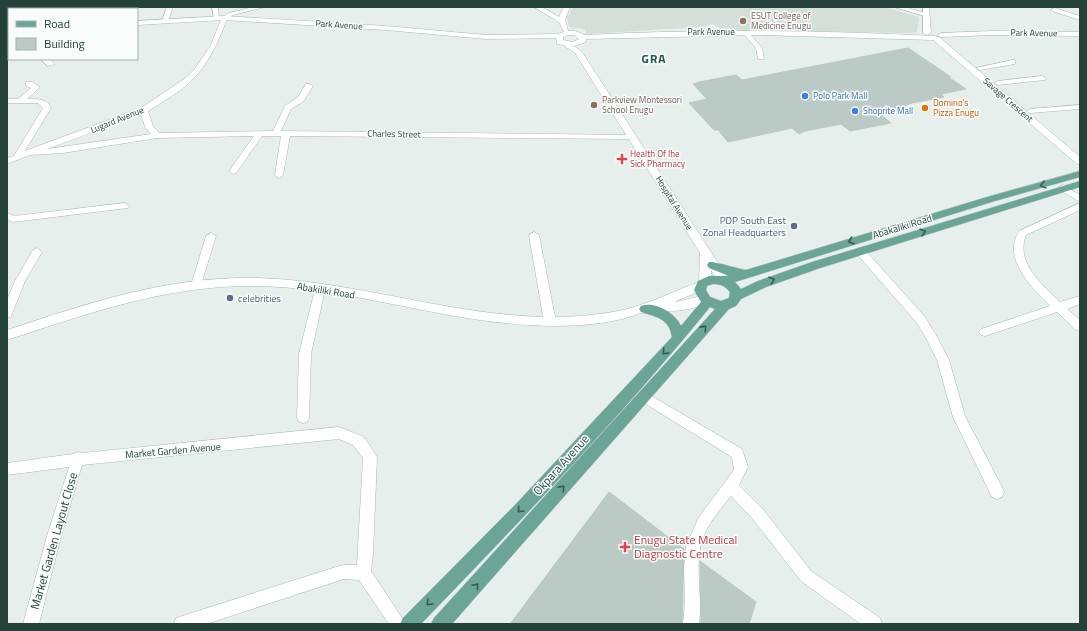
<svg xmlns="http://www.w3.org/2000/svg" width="1087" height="631" viewBox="0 0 1087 631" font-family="'Titillium Web',sans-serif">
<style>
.built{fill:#d4dfda}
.building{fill:#bbcac4;stroke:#b8c9c2}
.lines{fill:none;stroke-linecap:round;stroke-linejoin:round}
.street-casing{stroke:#a8b8b2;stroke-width:1}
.secondary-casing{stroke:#a4bbb3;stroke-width:1}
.primary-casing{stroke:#c2cac8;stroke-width:1}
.street{fill:#fff;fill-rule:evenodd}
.secondary{fill:#fff;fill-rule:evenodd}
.primary{fill:#6aa596;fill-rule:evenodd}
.oneway{stroke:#365b51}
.education-dot{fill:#8d6e63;stroke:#f7fbf9;stroke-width:1.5}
.shop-dot{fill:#3f7fe0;stroke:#f7fbf9;stroke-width:1.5}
.food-dot{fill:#e8710a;stroke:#f7fbf9;stroke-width:1.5}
.health-dot{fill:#e0444e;stroke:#f7fbf9;stroke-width:1.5}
.service-dot{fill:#5c6f8a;stroke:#f7fbf9;stroke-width:1.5}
.labels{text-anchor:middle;stroke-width:3;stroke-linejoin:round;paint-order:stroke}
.far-education-label{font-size:9px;fill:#785e54;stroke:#f7fbf9;text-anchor:start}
.far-street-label{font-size:9px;fill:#24423a;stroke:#f7fbf9}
.far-shop-label{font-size:9px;fill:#366cbe;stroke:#f7fbf9;text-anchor:start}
.far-food-label{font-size:9px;fill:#c56008;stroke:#f7fbf9;text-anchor:start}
.far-health-label{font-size:9px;fill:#be3a42;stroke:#f7fbf9;text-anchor:start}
.service-label{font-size:10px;fill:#4e5e75;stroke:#f7fbf9;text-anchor:end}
.street-label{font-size:10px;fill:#24423a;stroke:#f7fbf9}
.far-district-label{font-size:12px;font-weight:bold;letter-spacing:1px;fill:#1f5548;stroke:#f7fbf9}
.near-street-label{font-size:12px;fill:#24423a;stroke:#f7fbf9}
.near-health-label{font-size:12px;fill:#be3a42;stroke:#f7fbf9;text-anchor:start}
</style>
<rect width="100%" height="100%" fill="#e6efeb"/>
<!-- built -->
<path class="built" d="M573 7H884L919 17 917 32 910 33 725 30 712 24 702 27 586 34V30L578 28 573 29 568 25 567 17Z"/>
<!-- building -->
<path class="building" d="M908 48 951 77H948L966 89 941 94 944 97 912 103 881 115 891 123 850 131 841 124 805 131 799 134 792 128 728 142 718 130H714L689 103 707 99 693 84 699 82 736 75 742 80Z
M609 492 684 549 682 624H510Z
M700 561 756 602 749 624H701Z"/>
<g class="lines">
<defs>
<path id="street" d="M167 7H173L168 21 165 23 162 21Z
M212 7H218L219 19 214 18Z
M254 7H265L233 15 227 19C218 42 208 66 189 83 177 94 162 102 148 111L153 126 159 133 273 131 285 106 298 97 306 84H309L313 86 304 101 291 109 281 131 631 135 635 137 631 139 290 136 283 175 279 178 275 175 281 136H262L236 173 233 174 229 171 254 136 157 138 63 153 30 155 7 164V158L14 156 43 108 38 103H7V99H18L31 88 26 86V82H32L40 87 27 99C37 99 47 98 51 108L25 151 141 108 183 80 194 70 211 45 222 17 229 13ZM141 114 145 127 151 134 47 149Z
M534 7H542L559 17 564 7H570L565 20 569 34H565L559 22Z
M894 7H905L928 14 925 16Z
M1054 8 1080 16V20L1052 11 1051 10Z
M743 31H747L762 48 764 59H758L756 48 743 33Z
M40 59H49L55 64 48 66Z
M1012 60H1015V64L980 70 976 68Z
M1042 76 1046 78 1045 80 998 85 994 83 998 81Z
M1080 105V109L1030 113 1026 111 1030 109Z
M1063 185 1080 195V202L1060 190 1058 188Z
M125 203 130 206 128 208 13 222 7 220V213L14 216Z
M1080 203V210L1026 235C1015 262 1042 285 1060 302L1080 296V304L1067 309 1080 320V331L1076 330 1057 312 985 336 981 335 979 332 981 329 1050 306C1031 287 1002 259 1019 231Z
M534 232 539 235 556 322 554 325H546L544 322 529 235Z
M211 233 216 236 201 285 196 289 191 285 206 236Z
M37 248 42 252 25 281 12 314 11 317 7 318V300L15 281 33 250Z
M860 248 864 249 925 317 936 335 949 360 965 416 1002 487 1004 492 1002 497 997 499 992 497 953 417 937 360 927 340 917 323 856 253 855 251 856 249Z
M320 285 325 289 311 354 309 418 307 422 303 423 299 422 297 418 299 354 315 289Z
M643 391 742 449 748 467 739 485 762 508 811 571 880 618 882 624H861L801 581 752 518 731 496C721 508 711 520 704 535 693 562 703 595 699 624H683L685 602 684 568 686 546 699 517 734 470 732 457 639 400 637 396 639 392Z
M339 427 362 436 368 443 377 457 373 554 371 571 406 624H389L359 580 344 579 206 624H174L176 618 182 616 336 567 344 565H357L363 458 353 445 339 439 82 465 61 536 39 624H23L47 536 69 467 7 475V463L73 454 78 452 82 453Z"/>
<path id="secondary" d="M923 7H929L931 33 927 35 923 33Z
M224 16 386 26 486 35 558 34C567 30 575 29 584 35 700 29 817 30 934 36L939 37 1080 157V165L1077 164 933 40 758 35 586 39V42L574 46 582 52 729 280 723 284 719 283 711 270V282L705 289 674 302C685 301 700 294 710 297L712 300 710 303C701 306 692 309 682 310 672 312 660 310 650 311 641 312 632 317 622 319 592 326 560 327 529 325 437 320 348 287 255 286 168 285 89 313 7 340V330C88 303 169 276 256 278 378 281 500 336 623 310 649 304 674 291 699 282L700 253 575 53 563 45 557 44 556 38 486 39 386 30 224 20 137 25V21ZM568 35H574L579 39 573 42 563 40V37Z
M993 31 1080 32V36L993 35 941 37 937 35 941 33Z
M7 32H9V36H7Z"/>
<path id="primary" d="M1080 171V177L995 201 735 282 741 289 758 281 812 262 1080 181V187L820 268 766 287 741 299 736 306 729 309 452 624H431L434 618 715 309 710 307C620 418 520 521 421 624H400L403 618 515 505 672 337C669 318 656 317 641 312L639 309 641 306C655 301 675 313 681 326L701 302 694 290 698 281 709 276H729L709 268 707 265 709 262C714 261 739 269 746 270L987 197ZM713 284C721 284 725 286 730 292L729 298 721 301 710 297 706 290 707 286Z"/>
</defs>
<!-- street casing -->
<use href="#street" class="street-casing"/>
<!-- secondary casing -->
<use href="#secondary" class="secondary-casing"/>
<!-- primary casing -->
<use href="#primary" class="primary-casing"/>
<!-- street -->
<use href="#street" class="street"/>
<!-- secondary -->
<use href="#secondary" class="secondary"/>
<!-- primary -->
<use href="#primary" class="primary"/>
</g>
<!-- one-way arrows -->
<defs><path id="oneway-chevron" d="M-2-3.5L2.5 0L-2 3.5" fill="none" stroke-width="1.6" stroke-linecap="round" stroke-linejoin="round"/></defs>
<g class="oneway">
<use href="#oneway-chevron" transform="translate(1043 185) rotate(165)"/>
<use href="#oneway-chevron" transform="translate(923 232) rotate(-16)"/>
<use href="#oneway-chevron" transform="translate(851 241) rotate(163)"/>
<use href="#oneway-chevron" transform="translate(772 280) rotate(-19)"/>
<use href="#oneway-chevron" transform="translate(704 328) rotate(-48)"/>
<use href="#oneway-chevron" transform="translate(665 352) rotate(133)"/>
<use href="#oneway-chevron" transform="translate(562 488) rotate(-49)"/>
<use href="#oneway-chevron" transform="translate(520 510) rotate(133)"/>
<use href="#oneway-chevron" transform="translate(476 586) rotate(-49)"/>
<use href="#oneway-chevron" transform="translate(429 603) rotate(134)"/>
</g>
<!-- markers -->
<g class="education-dot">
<circle cx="743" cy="21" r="4"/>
<circle cx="594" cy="105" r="4"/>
</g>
<g class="shop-dot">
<circle cx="805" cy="96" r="4"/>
<circle cx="855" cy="111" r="4"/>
</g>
<circle class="food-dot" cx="925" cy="108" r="4"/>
<g class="health-dot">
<path d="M620 153h4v4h4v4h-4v4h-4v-4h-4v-4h4z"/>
<path d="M623 541h4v4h4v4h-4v4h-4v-4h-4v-4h4z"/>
</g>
<g class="service-dot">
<circle cx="794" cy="226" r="4"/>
<circle cx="230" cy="298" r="4"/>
</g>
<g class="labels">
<!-- far-education labels -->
<g class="far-education-label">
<text x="751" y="19">ESUT College of<tspan x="751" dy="10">Medicine Enugu</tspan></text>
<text x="602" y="103">Parkview Montessori<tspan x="602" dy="10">School Enugu</tspan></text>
</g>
<!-- far-street labels -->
<g class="far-street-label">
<text transform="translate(339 25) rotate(4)" y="3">Park Avenue</text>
<text x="711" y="35">Park Avenue</text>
<text transform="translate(1034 33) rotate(1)" y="3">Park Avenue</text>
<text transform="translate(1008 100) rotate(41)" y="3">Savage Crescent</text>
<text transform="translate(117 120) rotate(-22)" y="3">Lugard Avenue</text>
<text transform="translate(394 134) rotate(1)" y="3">Charles Street</text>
<text transform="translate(674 203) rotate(58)" y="3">Hospital Avenue</text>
</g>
<!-- far-shop labels -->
<g class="far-shop-label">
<text x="813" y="99">Polo Park Mall</text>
<text x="863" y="114">Shoprite Mall</text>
</g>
<!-- far-food labels -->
<g class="far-food-label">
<text x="933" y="106">Domino’s<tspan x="933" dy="10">Pizza Enugu</tspan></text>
</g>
<!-- far-health labels -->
<g class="far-health-label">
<text x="630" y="157">Health Of Ihe<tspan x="630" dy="10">Sick Pharmacy</tspan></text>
</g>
<!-- service labels -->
<g class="service-label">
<text x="786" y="224">PDP South East<tspan x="786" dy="12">Zonal Headquarters</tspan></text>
<text x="238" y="302" text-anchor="start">celebrities</text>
</g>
<!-- street labels -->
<g class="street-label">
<text transform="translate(902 226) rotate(-17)" y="4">Abakaliki Road</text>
<text transform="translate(326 290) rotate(9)" y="4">Abakiliki Road</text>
<text transform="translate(173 450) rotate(-5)" y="4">Market Garden Avenue</text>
</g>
<!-- far-district labels -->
<g class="far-district-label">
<text x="654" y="63">GRA</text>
</g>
<!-- near-street labels -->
<g class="near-street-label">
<text transform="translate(561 465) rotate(-48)" y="4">Okpara Avenue</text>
<text transform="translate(54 541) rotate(-74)" y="4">Market Garden Layout Close</text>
</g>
<!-- near-health labels -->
<g class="near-health-label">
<text x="634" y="544">Enugu State Medical<tspan x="634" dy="14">Diagnostic Centre</tspan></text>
</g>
</g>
<!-- border -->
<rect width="1087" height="631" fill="none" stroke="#24423a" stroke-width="16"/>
<!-- legend -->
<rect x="8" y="8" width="130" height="52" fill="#f7fbf9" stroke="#a3b1ad"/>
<rect x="16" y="21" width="20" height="6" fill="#6aa596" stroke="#a3b1ad"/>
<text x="44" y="28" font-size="12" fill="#24423a">Road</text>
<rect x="16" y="38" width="20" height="12" fill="#bbcac4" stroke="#a3b1ad"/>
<text x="44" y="48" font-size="12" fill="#24423a">Building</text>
</svg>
